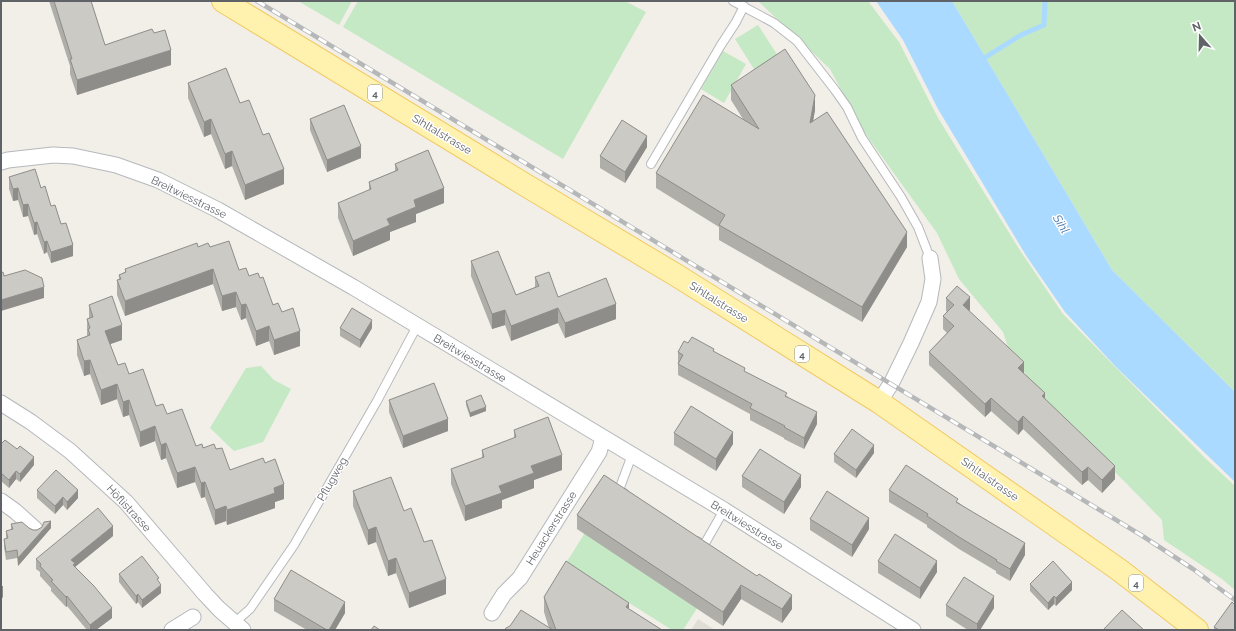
<svg xmlns="http://www.w3.org/2000/svg" width="1236" height="631" viewBox="0 0 1236 631" font-family="Raleway,sans-serif">
<style>
.education{fill:#e1ded6}
.green{fill:#c5e8c5}
.water{fill:#aadaff}
.lines{fill:none;stroke-linecap:round;stroke-linejoin:round}
.stream{stroke:#aadaff;stroke-width:5}
.lane-casing{stroke:#b5b8bc;stroke-width:10}
.street-casing{stroke:#b5b8bc;stroke-width:17}
.primary-casing{stroke:#f2c960;stroke-width:24}
.lane{stroke:#fff;stroke-width:8}
.street{stroke:#fff;stroke-width:15}
.primary{stroke:#fff2af;stroke-width:22}
.rail-casing{stroke:#b6b7b8;stroke-width:4.5}
.rail{stroke:#fff;stroke-width:3;stroke-dasharray:9;stroke-linecap:butt}
.wall{fill:#afaea9}
.shaded-wall{fill:#8f8d8a}
.building{fill:#cccac5;stroke:#8f8d8a}
.labels{text-anchor:middle;stroke-width:3;stroke-linejoin:round;paint-order:stroke}
.shield{fill:#fff;stroke:#8f9295;stroke-width:1}
.shield-label{font-size:10px;font-weight:bold;fill:#5f6368}
.street-label{font-size:11px;fill:#5f6368;stroke:#fff}
.water-label{font-size:12px;font-style:italic;fill:#4174aa;stroke:#fff}
</style>
<rect width="100%" height="100%" fill="#f1efe8"/>
<!-- education -->
<path class="education" d="M698 619 715 630H691Z"/>
<!-- green -->
<path class="green" d="M298 1H352L339 25Z
M358 1H625L646 12 563 159 343 27Z
M758 1H868L899 42 938 118 1021 252 1063 314 1205 458 1235 486V590L1222 579 1164 540 1162 520 1126 483 1022 381 1026 374 1012 360 1003 332 959 279 937 233 862 129 830 69Z
M952 1H1235V392L1112 270Z
M758 25 782 62 759 77 735 39Z
M723 51 746 64 724 103 701 89Z
M261 366 274 380 291 389 263 442 234 451 210 428 246 368Z
M605 501 719 574 683 630H672L566 563Z"/>
<!-- water -->
<path class="water" d="M876 1H952L1112 270 1235 392V482L1116 367 1065 312 1027 257 938 109 903 40Z"/>
<g class="lines">
<!-- stream -->
<path class="stream" d="M981 60 1021 35 1044 25 1045 1"/>
<defs>
<path id="lane" d="M733 1 774 23 797 41 835 90 847 107 862 138 901 197 918 227 930 258
M651 164 721 45 736 22 744 6
M624 493 619 490 632 455
M697 541 704 545 724 510
M234 623 250 609 294 545 377 401 417 326"/>
<path id="street" d="M1 162 8 160 53 155 73 156 116 165 158 180 218 210 353 287 724 510 913 630
M879 402 891 384 911 343 929 302 933 279 930 258
M1 403 31 422 70 451 126 502 205 594 219 609 243 630
M1 501 15 511 35 529
M492 613 504 594 520 578 599 452 603 438
M172 630 193 617"/>
<path id="primary" d="M223 1 527 186 676 275 879 402 1118 569 1197 630"/>
</defs>
<!-- lane casing -->
<use href="#lane" class="lane-casing"/>
<!-- street casing -->
<use href="#street" class="street-casing"/>
<!-- primary casing -->
<use href="#primary" class="primary-casing"/>
<!-- lane -->
<use href="#lane" class="lane"/>
<!-- street -->
<use href="#street" class="street"/>
<!-- primary -->
<use href="#primary" class="primary"/>
<defs>
<path id="rail" d="M257 1 1141 535 1193 569 1235 600"/>
</defs>
<!-- rail casing -->
<use href="#rail" class="rail-casing"/>
<!-- rail -->
<use href="#rail" class="rail"/>
</g>
<!-- wall -->
<path class="wall" d="M49 1H91L105 45 154 33 171 65 77 95 70 74V66Z
M188 83 240 103 263 135 284 184 245 200 232 166 225 169 211 134 204 137 188 98Z
M731 85 815 110 813 121 907 247 862 322 719 240V227L656 188V173L743 119 731 100Z
M310 119 361 158 327 172 310 130Z
M647 147 625 183 600 168V156Z
M395 164 444 203 416 214V222L390 232V240L353 256 338 218V203L369 190V182L395 171Z
M9 177 41 188 61 224 73 256 51 263 47 252 44 254 37 234 34 235 28 216 23 217 18 200 13 201 9 189Z
M198 247H210L239 270 249 276 260 278 273 305 282 312 300 346 274 355 269 341 256 346 246 318 241 320 236 307 222 311 213 284 125 316 117 295V280H119V275L125 272V269Z
M471 261 516 295 535 287V277L558 297 616 319 565 338 558 323 511 341 505 325 492 329 471 276Z
M946 298 970 310 969 311 1115 479 1102 493 1088 480 1082 485 1023 429 1018 435 991 411 985 417 929 365V352L947 333 943 329V316L947 312 946 311Z
M89 305 122 340 110 344 118 365 129 374 156 406 167 414 196 446 216 449 230 470 265 463 284 499 275 502V508L227 525 226 521 215 525 205 497 201 498 195 482 177 488 166 458 161 460 155 441 140 447 129 415 123 417 117 399 101 405 90 374 84 376 77 355V340L87 336V319L89 318Z
M340 328H372L360 348 340 336Z
M688 343 714 352 745 372 787 396 817 424 804 449 784 439V438L750 420V414L678 375V352Z
M389 400 448 431 403 448 389 412Z
M466 401 486 411 470 417 466 405Z
M514 430 562 470 534 480V488L502 500V508L465 521 451 484V469L482 458V450L514 438Z
M674 433 733 444 716 471 674 445Z
M1 444 34 465 20 482 16 479 9 488 1 481Z
M874 453 856 478 834 462V454Z
M604 475 792 609 782 623 741 599 723 626 577 529V515Z
M742 476 801 487 784 514 742 487Z
M37 490 78 498 67 510 63 505 55 514 37 498Z
M889 490 958 502 1025 555 1010 581 996 573V571L959 549 927 527V525L889 502Z
M353 491 404 511 424 542 446 594 409 608 396 573 388 576 376 542 368 545 353 506Z
M810 519 869 529 852 557 810 530Z
M11 524 29 528 33 530 51 528 18 566 17 558 6 560 4 547V539H6V531L11 530Z
M113 536 75 567 112 618 96 630H87L67 606 66 607 51 591V588L40 576V572L36 569V559Z
M878 561 937 572 920 599 878 573Z
M119 574 161 593 142 608 138 602 136 604 119 582Z
M1030 584 1072 590 1056 606 1054 604 1048 610 1030 591Z
M544 597 629 609 662 630H504L549 628 544 612Z
M274 599 345 613 335 630H307L274 611Z
M946 605 994 608 980 630H968L946 616Z
M1214 627 1235 630H1214Z"/>
<!-- shaded-wall -->
<path class="shaded-wall" d="M171 50V65L77 95V80Z
M815 95V110L810 138V123Z
M211 119V134L204 137V122Z
M647 136V147L625 183V172Z
M361 146V158L327 172V160Z
M232 151V166L225 169V154Z
M284 169V184L245 200V185Z
M18 188V200L13 201V189Z
M444 188V203L416 214V222L390 232V240L353 256V241L414 200Z
M28 204V216L23 217V205Z
M37 222V234L34 235V223Z
M907 232V247L862 322V307Z
M47 241V252L44 254V242Z
M73 245V256L51 263V252Z
M213 269V284L125 316V301Z
M44 287V298L1 311V300Z
M236 292V307L222 311V296Z
M970 297V310L963 318V305Z
M246 304V318L241 320V305Z
M616 304V319L565 338V323Z
M558 308V323L511 341V326Z
M505 310V325L492 329V314Z
M372 320V328L360 348V340Z
M122 325V340L105 346V331Z
M269 326V341L256 346V331Z
M300 331V346L274 355V340Z
M90 360V374L84 376V361Z
M1024 362V376L1018 368Z
M117 384V399L101 405V390Z
M1045 393V406L1042 396Z
M991 398V411L985 417V404Z
M129 400V415L123 417V402Z
M486 407V411L470 417V413Z
M817 412V424L804 449V438Z
M1023 416V429L1018 435V422Z
M448 419V431L403 448V436Z
M155 426V441L140 447V432Z
M733 432V444L716 471V459Z
M166 443V458L161 460V445Z
M874 445V453L856 478V470Z
M562 455V470L534 480V488L502 500V508L465 521V506L531 466Z
M34 457V465L20 482V474Z
M1115 466V479L1102 493V480Z
M195 467V482L177 488V473Z
M1088 467V480L1082 485V472Z
M16 471V479L9 488V480Z
M801 475V487L784 514V502Z
M205 482V497L201 498V483Z
M284 484V499L275 502V508L227 525V510L274 488Z
M78 490V498L67 510V502Z
M63 497V505L55 514V506Z
M226 506V521L215 525V510Z
M869 518V529L852 557V545Z
M51 521V528L18 566V558Z
M113 526V536L75 567 71 560Z
M376 527V542L368 545V530Z
M1025 543V555L1010 581V569Z
M396 558V573L388 576V561Z
M937 561V572L920 599V588Z
M446 579V594L409 608V593Z
M1072 582V590L1056 606V598Z
M161 585V593L142 608V600Z
M741 585V599L723 626V612Z
M3 587V597L1 600V589Z
M138 594V602L136 604V596Z
M792 595V609L782 623V609Z
M67 596V606L66 607V597Z
M994 596V608L980 630H977V624Z
M1054 596V604L1048 610V603Z
M345 602V613L335 630H329Z
M629 603V618L626 607Z
M112 608V618L96 630H90V625Z"/>
<!-- building -->
<path class="building" d="M54 1H91L105 45 152 29 154 33 165 30 171 50 77 80 70 59H72Z
M785 49 815 95 810 123 827 112 907 232 862 307 719 225 725 215 656 173 703 95 759 129 731 85Z
M226 68 240 103 249 100 263 135 269 133 284 169 245 185 232 151 225 154 211 119 204 122 188 83Z
M344 105 361 146 327 160 310 119Z
M622 120 647 136 625 172 600 156Z
M428 150 444 188 414 200 416 207 387 219 390 225 353 241 338 203 371 189 369 182 398 170 395 164Z
M35 169 41 188 45 186 51 206 55 205 61 224 66 223 73 245 51 252 47 241 44 242 37 222 34 223 28 204 23 205 18 188 13 189 9 177Z
M229 241 239 270 246 268 249 276 258 273 260 278 263 277 273 305 278 303 282 312 293 308 300 331 274 340 269 326 256 331 246 304 241 305 236 292 222 296 213 269 125 301 117 280 121 279 119 275 126 272 125 269 197 243 198 247 208 243 210 247Z
M498 251 516 295 539 286 535 277 549 272 558 297 606 278 616 304 565 323 558 308 511 326 505 310 492 314 471 261Z
M25 270 42 278 44 287 1 300V273L3 272 4 276Z
M957 286 970 297 963 305 1024 362 1018 368 1045 393 1042 396 1115 466 1102 480 1088 467 1082 472 1023 416 1018 422 991 398 985 404 929 352 954 326 943 316 954 305 946 298Z
M112 296 122 325 105 331 118 365 125 363 129 374 143 369 156 406 163 404 167 414 182 409 196 446 202 444 203 448 214 444 216 449 222 448 230 470 263 458 265 463 275 459 284 484 274 488 275 493 227 510 226 506 215 510 205 482 201 483 195 467 177 473 166 443 161 445 155 426 140 432 129 400 123 402 117 384 101 390 90 360 84 361 77 340 90 335 88 329 90 328 87 319 93 317 89 305Z
M352 308 372 320 360 340 340 328Z
M692 337 714 349 713 351 745 368 744 371 787 393 785 396 817 412 804 438 784 427 785 426 750 408 752 404 678 364 683 355 678 352 684 341 688 343Z
M434 383 448 419 403 436 389 400Z
M481 395 486 407 470 413 466 401Z
M691 406 733 432 716 459 674 433Z
M548 417 562 455 531 466 534 473 499 486 502 493 465 506 451 469 484 457 482 450 516 437 514 430Z
M852 429 874 445 856 470 834 454Z
M5 440 17 449 20 446 34 457 20 474 16 471 9 480 1 473V444Z
M760 449 801 475 784 502 742 476Z
M906 465 958 499 956 502 1025 543 1010 569 996 561 997 560 959 537 927 516 928 514 889 490Z
M56 470 78 490 67 502 63 497 55 506 37 490Z
M604 475 757 576 759 574 792 595 782 609 741 585 723 612 577 515Z
M391 477 404 511 411 508 424 542 432 540 446 579 409 593 396 558 388 561 376 527 368 530 353 491Z
M827 491 869 518 852 545 810 519Z
M98 508 113 526 71 560 75 563 73 565 94 586 112 608 90 625 67 596 66 597 51 581 53 580 40 566 41 564 36 559Z
M51 521 18 558 17 550 6 552 4 539 8 538 6 531 13 529 11 524 22 522 29 528 33 530H37L42 527 44 522Z
M895 534 937 561 920 588 878 561Z
M142 556 159 578 157 579 161 585 142 600 138 594 136 596 119 574Z
M566 561 629 603 626 607 662 630H556L544 597Z
M1053 561 1072 582 1056 598 1054 596 1048 603 1030 584Z
M291 570 345 602 329 630H327L274 599Z
M964 577 994 596 977 624 946 605Z
M1 585 3 587 1 589Z
M1232 602 1235 605V630H1219L1214 627Z
M521 610 553 630H504L506 628 510 626Z
M1122 610 1144 630H1103Z
M374 626 380 630H371Z"/>
<g class="labels">
<!-- shield labels -->
<g class="shield">
<rect x="368" y="85" width="14" height="16" rx="3"/>
<rect x="795" y="346" width="14" height="16" rx="3"/>
<rect x="1129" y="575" width="14" height="16" rx="3"/>
</g>
<g class="shield-label">
<text x="375" y="97">4</text>
<text x="802" y="358">4</text>
<text x="1136" y="587">4</text>
</g>
<!-- street labels -->
<g class="street-label">
<text transform="translate(442 134) rotate(31)" y="4">Sihltalstrasse</text>
<text transform="translate(189 197) rotate(26)" y="4">Breitwiesstrasse</text>
<text transform="translate(719 302) rotate(32)" y="4">Sihltalstrasse</text>
<text transform="translate(470 358) rotate(31)" y="4">Breitwiesstrasse</text>
<text transform="translate(332 479) rotate(-60)" y="4">Pflugweg</text>
<text transform="translate(990 479) rotate(35)" y="4">Sihltalstrasse</text>
<text transform="translate(129 508) rotate(47)" y="4">Höflistrasse</text>
<text transform="translate(747 525) rotate(32)" y="4">Breitwiesstrasse</text>
<text transform="translate(551 528) rotate(-58)" y="4">Heuackerstrasse</text>
</g>
<!-- water labels -->
<g class="water-label">
<text transform="translate(1061 224) rotate(59)" y="4">Sihl</text>
</g>
</g>
<!-- border -->
<rect width="1236" height="631" fill="none" stroke="#5f6368" stroke-width="4"/>
<!-- north arrow -->
<g transform="translate(1200 36) rotate(340)" stroke="#ffffff" stroke-width="3" paint-order="stroke">
<path d="M0-3L7 15L0 10L-7 15Z" fill="#5f6368"/>
<text y="-6" font-size="11" font-weight="bold" text-anchor="middle" fill="#5f6368">N</text>
</g>
</svg>
